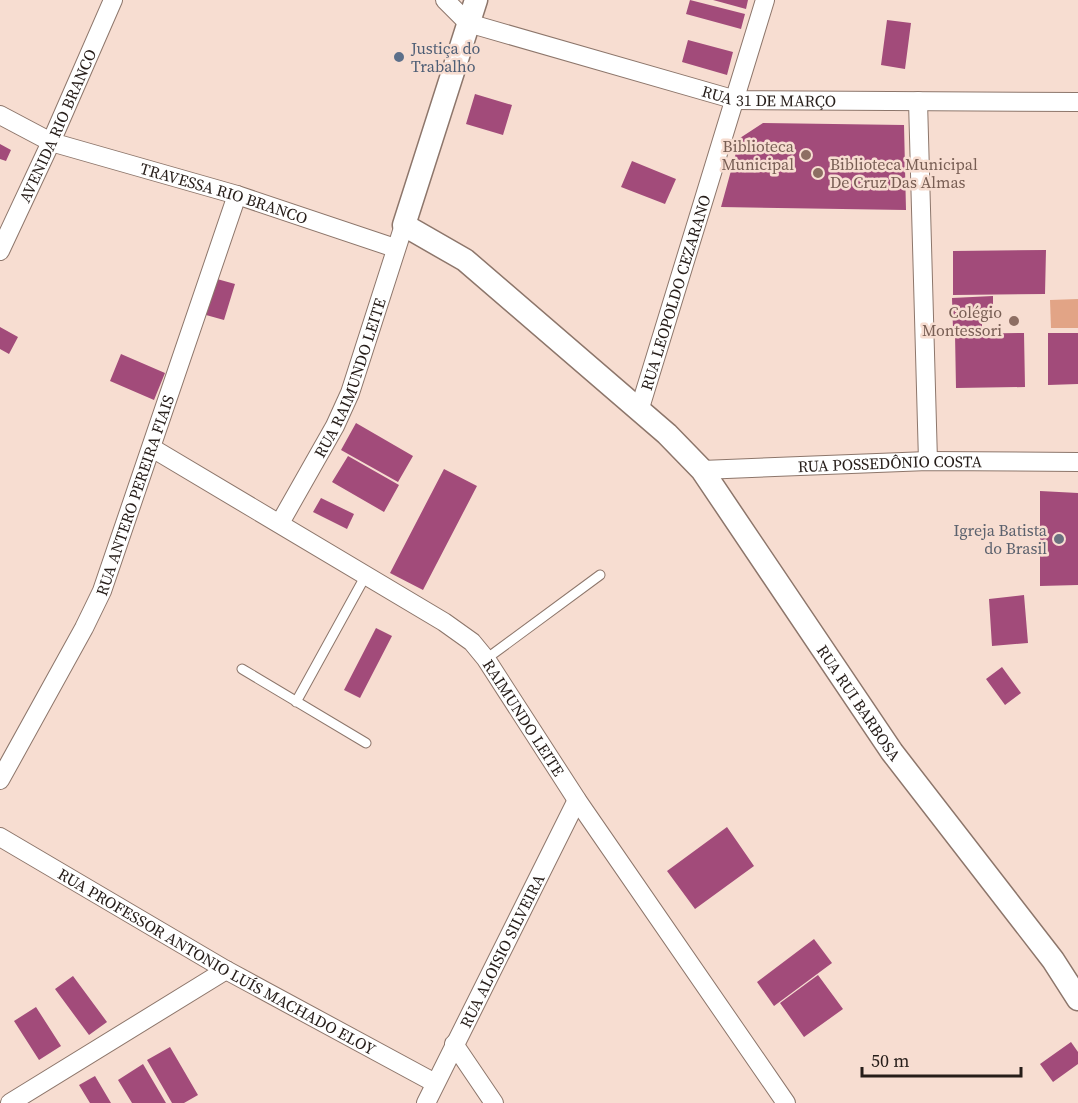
<svg xmlns="http://www.w3.org/2000/svg" width="1078" height="1103" viewBox="0 0 1078 1103" font-family="'Source Serif 4',serif">
<style>
.green{fill:#e2a486}
.building{fill:#a24b7a}
.lines{fill:none;stroke-linecap:round;stroke-linejoin:round}
.service-casing{stroke:#8d766b;stroke-width:11}
.minor-casing{stroke:#8d766b;stroke-width:20}
.tertiary-casing{stroke:#8d766b;stroke-width:25}
.service{stroke:#fff;stroke-width:9}
.minor{stroke:#fff;stroke-width:18}
.tertiary{stroke:#fff;stroke-width:22}
.service-dot{fill:#5c6f8a;stroke:#f7ddd1;stroke-width:2}
.education-dot{fill:#8d6e63;stroke:#f7ddd1;stroke-width:2}
.worship-dot{fill:#6b7280;stroke:#f7ddd1;stroke-width:2}
.labels{text-anchor:middle;stroke-width:5;stroke-linejoin:round;paint-order:stroke}
.service-label{font-size:16px;fill:#4e5e75;stroke:#f7ddd1;text-anchor:start}
.street-label{font-size:16px;fill:#261d19;stroke:#f7ddd1}
.education-label{font-size:16px;fill:#785e54;stroke:#f7ddd1;text-anchor:end}
.worship-label{font-size:16px;fill:#5b616d;stroke:#f7ddd1;text-anchor:end}
</style>
<rect width="100%" height="100%" fill="#f7ddd1"/>
<!-- green -->
<path class="green" d="M1078 299V328H1051L1050 300Z"/>
<!-- building -->
<path class="building" d="M690 0 745 14 741 29 686 14Z
M713 0H748L746 9Z
M887 20 911 23 905 69 881 65Z
M688 40 733 52 727 75 682 62Z
M475 94 512 105 503 135 466 124Z
M763 123 904 125 906 210 721 207 740 138Z
M0 144 11 150 6 161 0 159Z
M632 161 676 179 665 204 621 187Z
M1046 250 1045 294 953 295V251Z
M217 279 235 284 224 320 206 315Z
M993 296V317H982V328L953 329 952 298Z
M0 327 18 337 9 354 0 349Z
M1024 333 1025 387 956 388 955 334Z
M1048 333H1078V384L1048 385Z
M121 354 165 373 154 400 110 381Z
M356 423 413 456 398 482 341 450Z
M348 456 399 485 384 512 332 482Z
M444 469 477 486 423 590 390 573Z
M1040 491 1078 493V585L1040 586Z
M321 498 354 514 347 529 313 512Z
M1024 595 1028 643 992 646 989 599Z
M376 628 392 636 360 698 344 690Z
M1002 667 1021 693 1005 705 986 679Z
M727 827 754 866 695 909 667 871Z
M814 939 832 963 774 1006 757 982Z
M818 975 843 1009 804 1037 780 1003Z
M73 976 107 1022 89 1035 55 989Z
M36 1007 61 1046 39 1060 14 1021Z
M1071 1042 1078 1052V1064L1053 1082 1040 1064Z
M170 1047 198 1095 184 1103H172L147 1060Z
M143 1064 166 1103H132L118 1080Z
M95 1076 111 1103H90L79 1085Z"/>
<g class="lines">
<defs>
<path id="service" d="M486 659 600 575
M242 669 366 743
M296 702 366 575"/>
<g id="minor">
<path id="s1" d="M445 0 468 23 736 100 1078 102"/>
<path d="M918 101 928 461"/>
<path id="s2" d="M0 115 51 142 237 195 395 248"/>
<path id="s3" d="M0 251 51 142 113 0"/>
<path id="s4" d="M639 411 765 0"/>
<path id="s5" d="M152 448 444 622 472 642 486 659 577 800 786 1103"/>
<path id="s6" d="M702 470 928 461 1078 462"/>
<path id="s7" d="M280 523 335 426 350 393 404 225"/>
<path id="s8" d="M0 780 84 628 102 591 237 195"/>
<path id="s9" d="M0 837 226 970 435 1083"/>
<path d="M454 1044 494 1103"/>
<path d="M10 1103 226 970"/>
<path id="s10" d="M426 1103 577 800"/>
</g>
<g id="tertiary">
<path id="s11" d="M476 0 404 225 465 260 667 434 702 470 892 752 1053 960 1078 999"/>
</g>
</defs>
<!-- service casing -->
<use href="#service" class="service-casing"/>
<!-- minor casing -->
<use href="#minor" class="minor-casing"/>
<!-- tertiary casing -->
<use href="#tertiary" class="tertiary-casing"/>
<!-- service -->
<use href="#service" class="service"/>
<!-- minor -->
<use href="#minor" class="minor"/>
<!-- tertiary -->
<use href="#tertiary" class="tertiary"/>
</g>
<!-- markers -->
<circle class="service-dot" cx="399" cy="57" r="6"/>
<g class="education-dot">
<circle cx="806" cy="155" r="6"/>
<circle cx="818" cy="173" r="6"/>
<circle cx="1014" cy="321" r="6"/>
</g>
<circle class="worship-dot" cx="1059" cy="539" r="6"/>
<g class="labels">
<!-- service labels -->
<g class="service-label">
<text x="411" y="54">Justiça do<tspan x="411" dy="18">Trabalho</tspan></text>
</g>
<!-- street labels -->
<g class="street-label">
<text dy="6" stroke="none"><textPath href="#s1" startOffset="344">RUA 31 DE MARÇO</textPath></text>
<text dy="6" stroke="none"><textPath href="#s3" startOffset="138">AVENIDA RIO BRANCO</textPath></text>
<text dy="6" stroke="none"><textPath href="#s2" startOffset="238">TRAVESSA RIO BRANCO</textPath></text>
<text dy="6" stroke="none"><textPath href="#s4" startOffset="124">RUA LEOPOLDO CEZARANO</textPath></text>
<text dy="6" stroke="none"><textPath href="#s7" startOffset="162">RUA RAIMUNDO LEITE</textPath></text>
<text dy="6" stroke="none"><textPath href="#s6" startOffset="188">RUA POSSEDÔNIO COSTA</textPath></text>
<text dy="6" stroke="none"><textPath href="#s8" startOffset="316">RUA ANTERO PEREIRA FIAIS</textPath></text>
<text dy="6" stroke="none"><textPath href="#s11" startOffset="904">RUA RUI BARBOSA</textPath></text>
<text dy="6" stroke="none"><textPath href="#s5" startOffset="466">RAIMUNDO LEITE</textPath></text>
<text dy="6" stroke="none"><textPath href="#s10" startOffset="170">RUA ALOISIO SILVEIRA</textPath></text>
<text dy="6" stroke="none"><textPath href="#s9" startOffset="250">RUA PROFESSOR ANTONIO LUÍS MACHADO ELOY</textPath></text>
</g>
<!-- education labels -->
<g class="education-label">
<text x="794" y="152">Biblioteca<tspan x="794" dy="18">Municipal</tspan></text>
<text x="830" y="170" text-anchor="start">Biblioteca Municipal<tspan x="830" dy="18">De Cruz Das Almas</tspan></text>
<text x="1002" y="318">Colégio<tspan x="1002" dy="18">Montessori</tspan></text>
</g>
<!-- worship labels -->
<g class="worship-label">
<text x="1047" y="536">Igreja Batista<tspan x="1047" dy="18">do Brasil</tspan></text>
</g>
</g>
<!-- scale -->
<path d="M862 1067v9h159v-9" fill="none" stroke="#261d19" stroke-width="3"/>
<text x="871" y="1067" font-size="18" fill="#261d19" stroke="#f7ddd1" stroke-width="4.5" paint-order="stroke">50 m</text>
</svg>
